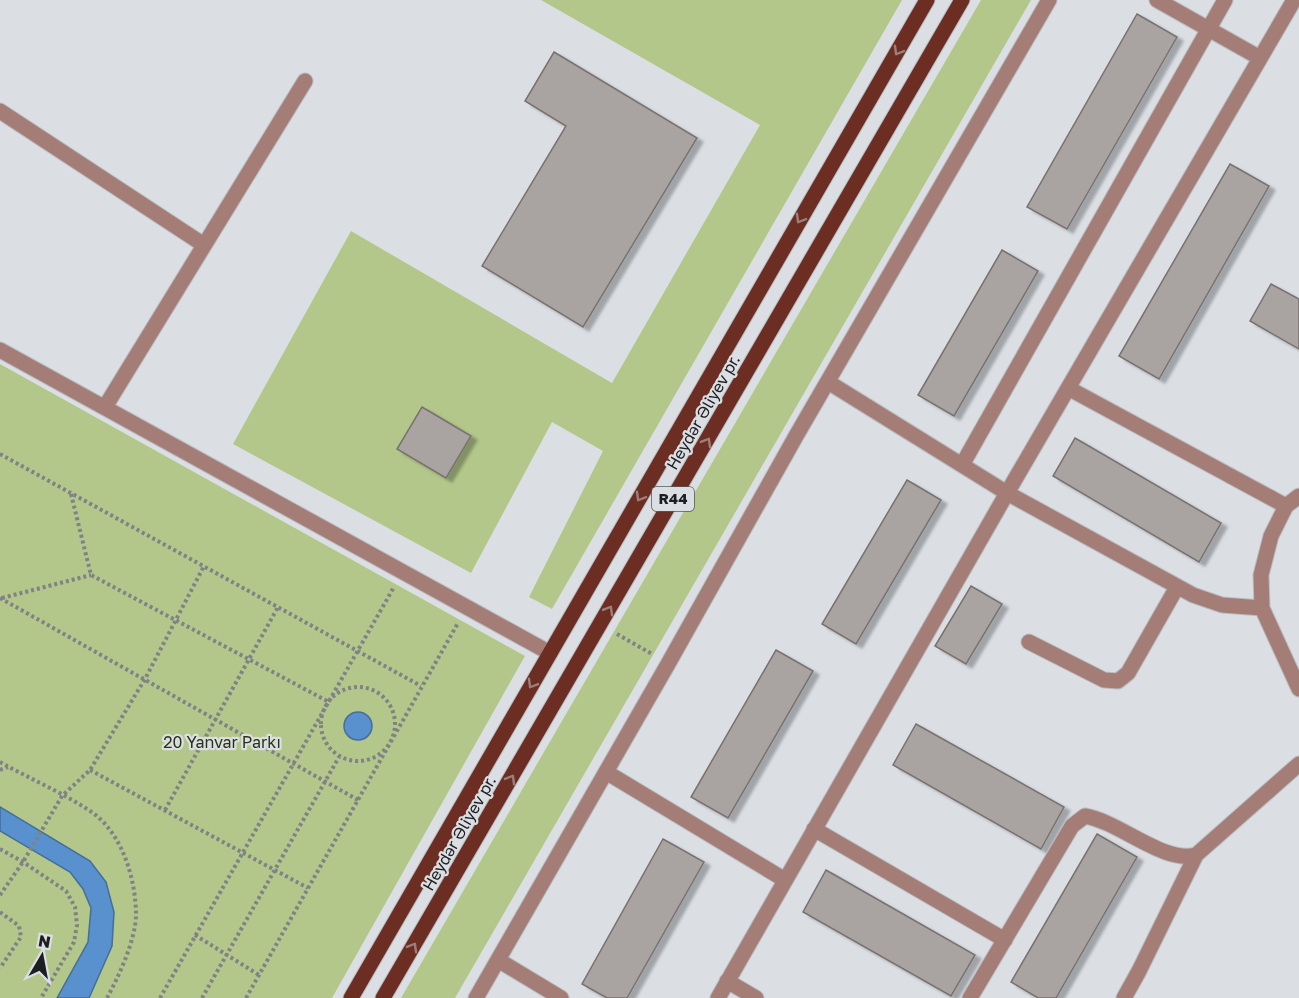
<svg xmlns="http://www.w3.org/2000/svg" width="1299" height="998" viewBox="0 0 1299 998" font-family="'Golos Text',sans-serif">
<style>
.green{fill:#b3c78a}
.water{fill:#5891cd;stroke:#466e99;stroke-width:1.5}
.building{fill:#a9a3a1;stroke:#78726f;stroke-width:1.5;filter:url(#shadow)}
.lines{fill:none;stroke-linecap:round;stroke-linejoin:round}
.minor-casing{stroke:#b9bcc1;stroke-width:17}
.major-casing{stroke:#b9bcc1;stroke-width:17}
.path{stroke:#808286;stroke-width:4;stroke-dasharray:3 3;stroke-linecap:butt}
.minor{stroke:#a47e76;stroke-width:15}
.major{stroke:#6c2e22;stroke-width:15}
.oneway{stroke:#9e7e79}
.labels{text-anchor:middle;stroke-width:4.5;stroke-linejoin:round;paint-order:stroke}
.shield{fill:#dbdfe4;stroke:#56585b;stroke-width:1.5}
.shield-label{font-size:15px;font-weight:bold;fill:#1d1e20}
.street-label{font-size:16px;fill:#1d1e20;stroke:#dbdfe4}
.park-label{font-size:16px;fill:#293311;stroke:#dbdfe4}
</style>
<defs>
<filter id="shadow"><feDropShadow dx="6" dy="4" stdDeviation="1.5" flood-color="#0004"/></filter>
</defs>
<rect width="100%" height="100%" fill="#dbdfe4"/>
<!-- green -->
<path class="green" d="M541 0H902L552 609 529 597 603 451 552 422 471 573 233 444 351 231 612 383 760 125Z
M981 0H1031L455 998H401Z
M0 364 525 656 332 998H0Z"/>
<!-- water -->
<path class="water" d="M344 726a14 14 0 1 1 28 0a14 14 0 1 1-28 0Z
M0 807 90 861 106 882 114 912 112 946 89 998H57L88 942 91 908 83 889 70 872 0 831Z"/>
<!-- building -->
<path class="building" d="M1137 14 1177 37 1067 229 1027 207Z
M554 52 697 138 583 327 482 266 566 126 525 101Z
M1230 164 1269 186 1159 379 1119 356Z
M1002 250 1038 271 954 416 918 395Z
M1271 284 1299 299V349L1250 321Z
M422 407 471 436 446 478 397 449Z
M1075 438 1221 523 1199 562 1053 476Z
M907 480 941 500 856 644 822 624Z
M971 586 1002 604 966 664 935 646Z
M776 650 813 671 728 818 691 797Z
M916 724 1064 807 1041 849 893 765Z
M1097 834 1137 857 1056 998H1038L1011 982Z
M663 839 704 862 627 998H607L582 984Z
M826 870 975 955 951 996 803 912Z"/>
<g class="lines">
<defs>
<path id="minor" d="M1157 0 1260 58
M0 111 204 245
M0 350 550 653
M828 382 1007 493 1193 595 1222 605 1262 608
M1068 388 1286 506
M105 407 305 81
M962 465 1225 0
M1299 496 1286 506 1271 536 1261 575 1262 608 1299 689
M1029 642 1104 680 1118 681 1128 673 1177 587
M606 772 785 880
M814 829 1005 940
M498 960 561 998
M727 981 756 998
M476 998 668 664 796 436 1049 0
M718 998 1007 493 1294 0
M970 998 1072 826 1085 816C1120 822 1164 864 1196 855L1299 764
M1124 998 1139 971 1196 855"/>
<path id="major" d="M351 998 927 0
M383 998 962 0"/>
</defs>
<!-- minor casing -->
<use href="#minor" class="minor-casing"/>
<!-- major casing -->
<use href="#major" class="major-casing"/>
<!-- path -->
<path class="path" d="M0 454 421 686
M71 494 91 575 329 702
M0 598 358 800
M2 598 91 575
M617 634 652 654
M321 724a37 37 0 1 1 74 0a37 37 0 1 1-74 0Z
M0 762C30 779 64 793 93 813 123 835 136 880 136 916 135 941 119 976 107 998
M0 770 8 767
M90 770 308 888
M165 810 278 607
M0 849 23 862 66 891 75 907 77 925 74 942 41 998
M0 895 23 862 62 796 90 770 145 679 204 566
M0 912 19 926 21 937 0 968
M195 935 259 975
M160 998 394 587
M202 998 339 757
M246 998 458 623"/>
<!-- minor -->
<use href="#minor" class="minor"/>
<!-- major -->
<use href="#major" class="major"/>
</g>
<!-- one-way arrows -->
<defs><path id="oneway-chevron" d="M-2-3.5L2.5 0L-2 3.5" fill="none" stroke-width="1.6" stroke-linecap="round" stroke-linejoin="round" transform="scale(1.5)"/></defs>
<g class="oneway">
<use href="#oneway-chevron" transform="translate(898 51) rotate(120)"/>
<use href="#oneway-chevron" transform="translate(800 219) rotate(120)"/>
<use href="#oneway-chevron" transform="translate(707 442) rotate(-60)"/>
<use href="#oneway-chevron" transform="translate(640 497) rotate(120)"/>
<use href="#oneway-chevron" transform="translate(609 610) rotate(-60)"/>
<use href="#oneway-chevron" transform="translate(532 684) rotate(120)"/>
<use href="#oneway-chevron" transform="translate(511 779) rotate(-60)"/>
<use href="#oneway-chevron" transform="translate(413 947) rotate(-60)"/>
</g>
<g class="labels">
<!-- shield labels -->
<rect class="shield" x="652" y="487" width="42" height="24" rx="4.5"/>
<g class="shield-label">
<text x="673" y="504">R44</text>
</g>
<!-- street labels -->
<g class="street-label">
<text transform="translate(703 412) rotate(-60)" y="6">Heydər Əliyev pr.</text>
<text transform="translate(459 833) rotate(-60)" y="6">Heydər Əliyev pr.</text>
</g>
<!-- park labels -->
<g class="park-label">
<text x="222" y="748">20 Yanvar Parkı</text>
</g>
</g>
<!-- north arrow -->
<g transform="translate(42 956) rotate(10)" stroke="#dbdfe4" stroke-width="4.5" paint-order="stroke">
<path d="M0-4.5L10 22L0 15L-10 22Z" fill="#1d1e20"/>
<text y="-9" font-size="16" font-weight="bold" text-anchor="middle" fill="#1d1e20">N</text>
</g>
</svg>
